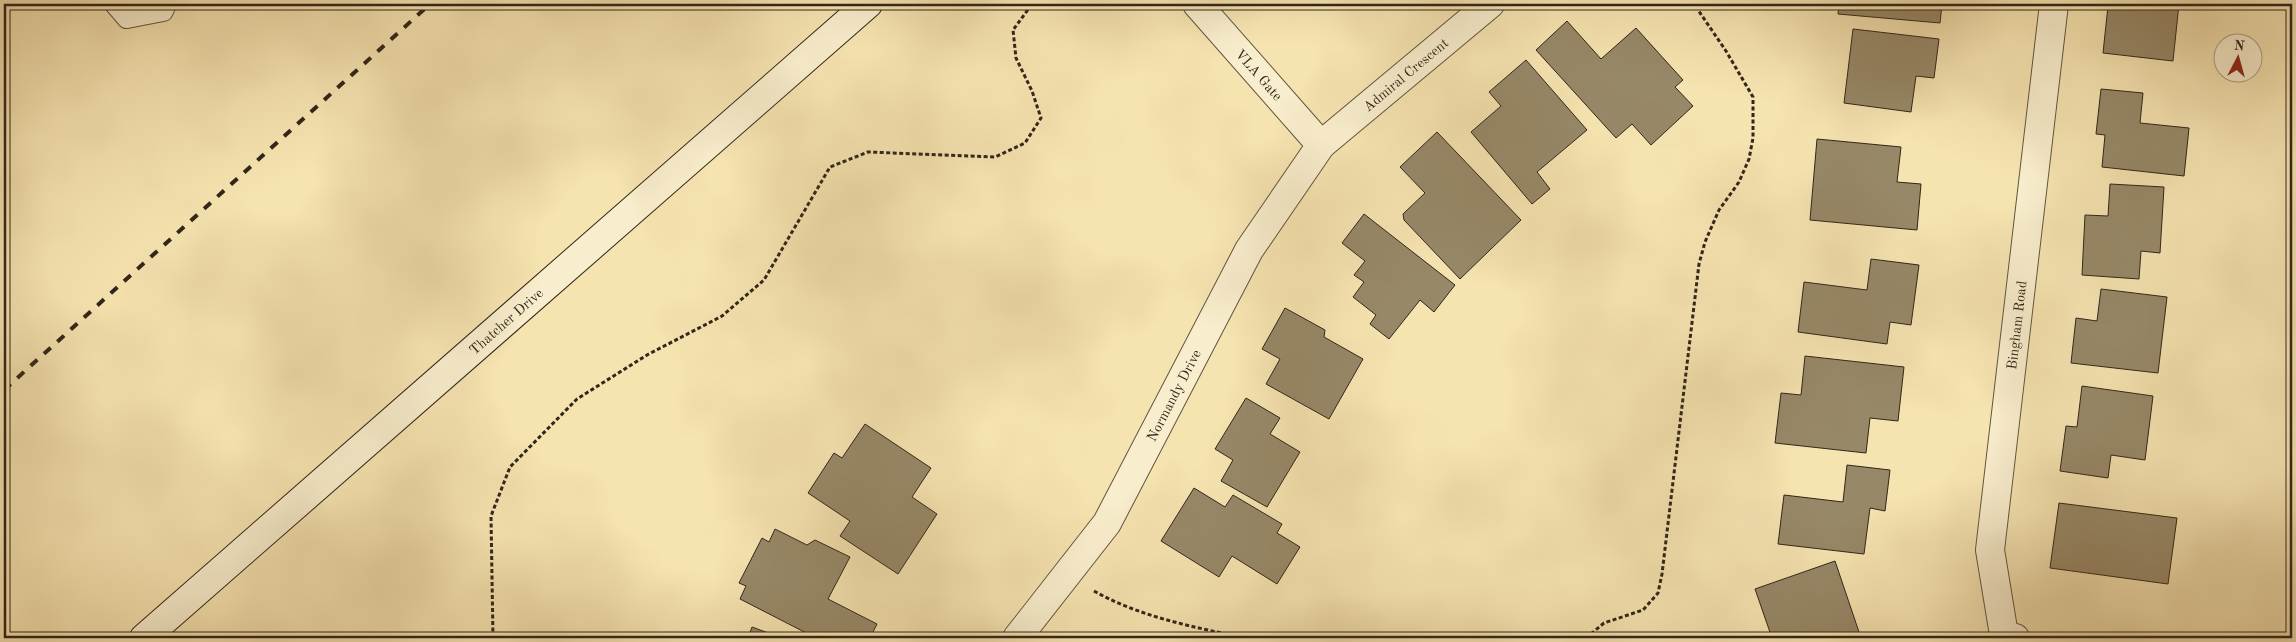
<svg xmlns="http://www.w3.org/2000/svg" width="2296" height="642" viewBox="0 0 2296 642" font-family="'Old Standard TT',serif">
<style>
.building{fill:#978868;stroke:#312619}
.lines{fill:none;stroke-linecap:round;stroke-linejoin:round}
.service-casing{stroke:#62553f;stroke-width:22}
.minor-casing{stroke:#62553f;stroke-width:30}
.secondary-casing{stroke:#312619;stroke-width:30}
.path{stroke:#312619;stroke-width:3;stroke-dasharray:4 2.5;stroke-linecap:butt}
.service{stroke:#f8edcc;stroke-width:20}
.minor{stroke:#f8edcc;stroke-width:28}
.secondary{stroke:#f8edcc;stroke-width:28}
.rail{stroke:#312619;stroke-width:4;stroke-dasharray:9 9;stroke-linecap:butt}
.labels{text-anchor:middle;stroke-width:4;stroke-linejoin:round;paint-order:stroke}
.street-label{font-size:14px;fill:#312619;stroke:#f8edcc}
</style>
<rect width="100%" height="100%" fill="#f5e3b0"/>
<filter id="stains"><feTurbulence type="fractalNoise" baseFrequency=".004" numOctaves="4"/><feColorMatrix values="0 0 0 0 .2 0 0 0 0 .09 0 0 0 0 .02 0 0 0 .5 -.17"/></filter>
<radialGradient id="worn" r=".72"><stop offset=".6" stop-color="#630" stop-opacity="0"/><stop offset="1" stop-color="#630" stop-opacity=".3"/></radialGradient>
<!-- building -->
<path class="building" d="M1839 4H1942L1940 23 1838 14Z
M2126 4H2179L2173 61 2103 53 2108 6 2125 7Z
M1567 21 1601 59 1636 28 1683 80 1675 87 1693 106 1651 145 1632 124 1616 138 1536 50Z
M1853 29 1939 39 1934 78 1916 76 1911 112 1844 103Z
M1526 60 1587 130 1537 172 1550 189 1532 204 1471 132 1501 106 1489 92Z
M2101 89 2143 93 2140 123 2189 128 2184 176 2102 167 2105 135 2096 134Z
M1437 132 1521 220 1460 279 1404 220 1403 214 1425 193 1400 167Z
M1817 139 1901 147 1897 182 1921 184 1917 230 1810 220Z
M2110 184 2164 187 2160 253 2141 251 2139 279 2082 275 2085 215 2108 216Z
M1364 214 1455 285 1434 312 1420 300 1389 339 1370 324 1376 315 1353 297 1364 282 1354 275 1365 261 1342 243Z
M1871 259 1919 265 1911 325 1890 322 1887 344 1798 332 1804 282 1867 290Z
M2101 289 2167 297 2158 373 2071 363 2076 318 2097 321Z
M1285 308 1325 330 1324 337 1363 359 1329 419 1266 384 1280 359 1262 349Z
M1805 356 1904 367 1898 421 1870 418 1866 453 1775 443 1781 393 1801 395Z
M2082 386 2153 396 2145 460 2111 455 2108 478 2060 471 2066 426 2077 427Z
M1246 398 1280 418 1270 434 1300 452 1267 507 1221 481 1233 460 1215 449Z
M865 424 931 468 912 497 937 514 898 574 840 536 850 521 808 493 834 453 842 458Z
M1847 465 1890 470 1885 511 1870 508 1864 554 1778 544 1784 495 1843 502Z
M1194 488 1225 507 1233 495 1282 524 1277 533 1300 547 1277 584 1232 556 1219 577 1161 541Z
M2059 503 2177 518 2168 584 2050 568Z
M775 529 807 545 815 540 850 557 828 599 877 624 870 638H816L740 599 746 586 739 583 762 538 769 542Z
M1835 561 1861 638H1772L1755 589Z
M752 627 782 638H748Z"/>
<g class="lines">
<defs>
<path id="service" d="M115 4 127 18 163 11 166 4"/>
<g id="minor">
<path id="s1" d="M1197 4 1321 145"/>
<path id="s2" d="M1017 638 1107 523 1249 250 1321 145 1490 4"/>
<path id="s3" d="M2015 638 2004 635 1990 550 2054 4"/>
</g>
<g id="secondary">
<path id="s4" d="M144 638 868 4"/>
</g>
</defs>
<!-- service casing -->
<use href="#service" class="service-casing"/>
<!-- minor casing -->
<use href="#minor" class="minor-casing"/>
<!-- secondary casing -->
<use href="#secondary" class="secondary-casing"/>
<!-- path -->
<path class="path" d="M1094 591C1140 617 1194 627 1245 638
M493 638 491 516 510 467 577 399 647 355 722 316 764 280 830 167 868 152 995 157 1025 143 1041 118 1032 91 1016 58 1013 30 1032 4
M1586 638 1604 623 1643 610 1658 593 1662 574 1699 264 1705 242 1719 210 1739 182 1749 159 1753 138V97L1726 51 1694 4"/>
<!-- service -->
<use href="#service" class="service"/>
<!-- minor -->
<use href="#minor" class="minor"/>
<!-- secondary -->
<use href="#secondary" class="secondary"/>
<!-- rail -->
<path class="rail" d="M4 390 430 4"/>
</g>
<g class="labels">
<!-- street labels -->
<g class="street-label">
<text dy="5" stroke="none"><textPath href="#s1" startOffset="94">VLA Gate</textPath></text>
<text dy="5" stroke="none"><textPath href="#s2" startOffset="691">Admiral Crescent</textPath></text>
<text dy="5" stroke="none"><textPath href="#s4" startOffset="481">Thatcher Drive</textPath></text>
<text dy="5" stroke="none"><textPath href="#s3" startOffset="324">Bingham Road</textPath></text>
<text dy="5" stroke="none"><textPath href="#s2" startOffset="290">Normandy Drive</textPath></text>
</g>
</g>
<!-- margin -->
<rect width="2296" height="642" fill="none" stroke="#f5e3b0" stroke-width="20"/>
<rect x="5" y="5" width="2286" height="632" fill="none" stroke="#312619" stroke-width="2.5"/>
<rect x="10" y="10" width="2276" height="622" fill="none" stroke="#312619"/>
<!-- north arrow -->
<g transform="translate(2238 58) rotate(6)"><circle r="24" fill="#f8edcc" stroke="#a89d84"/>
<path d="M0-4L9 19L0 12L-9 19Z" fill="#8f2418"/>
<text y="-8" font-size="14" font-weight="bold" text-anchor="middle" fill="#312619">N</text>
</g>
<rect width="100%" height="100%" filter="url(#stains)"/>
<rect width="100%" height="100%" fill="url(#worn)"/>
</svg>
